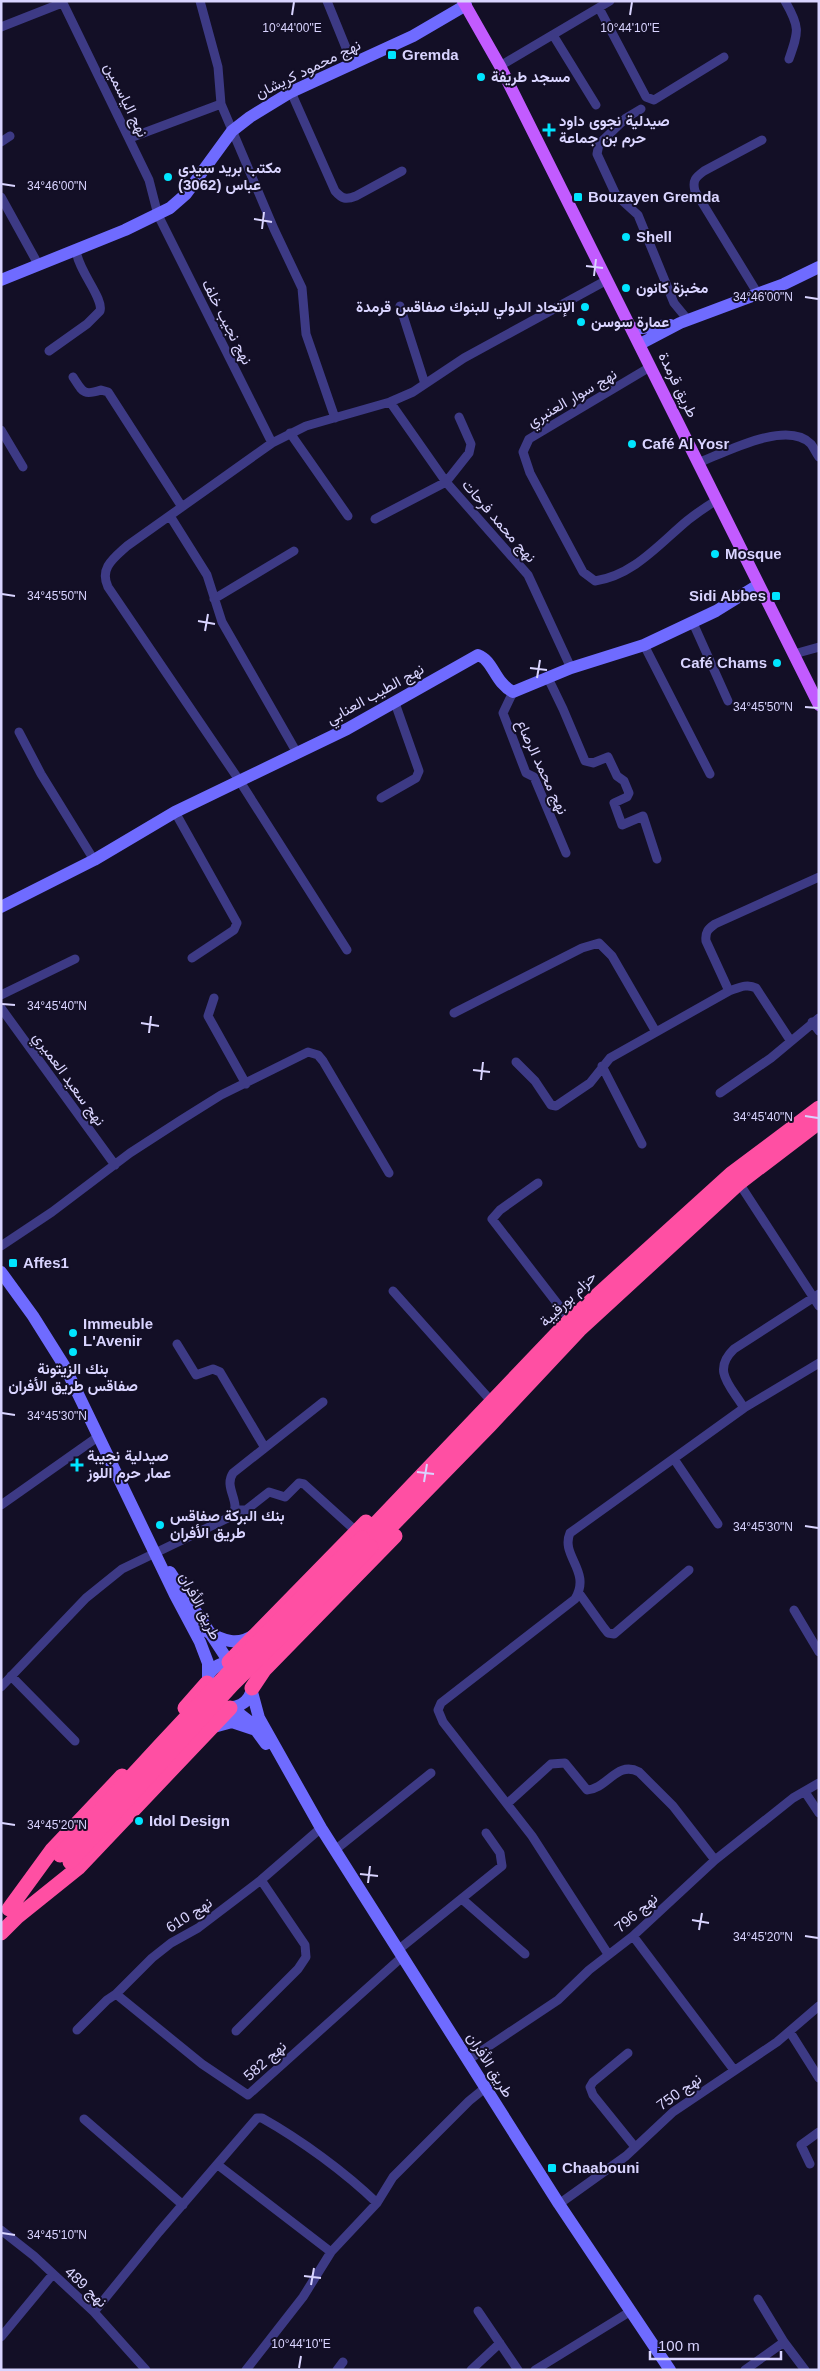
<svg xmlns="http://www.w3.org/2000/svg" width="820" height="2371" viewBox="0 0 820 2371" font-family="Arial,Vazirmatn,sans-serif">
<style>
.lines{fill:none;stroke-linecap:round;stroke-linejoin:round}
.street{stroke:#3d3a85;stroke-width:9}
.secondary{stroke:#6f6bff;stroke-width:12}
.primary{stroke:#c25bff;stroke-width:12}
.highway{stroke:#ff4fa3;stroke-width:15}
.highway-bridge{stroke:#ff4fa3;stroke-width:15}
.ticks{fill:none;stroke:#d9d4ff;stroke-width:2}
.poi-dot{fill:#00e5ff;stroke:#130f26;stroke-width:2}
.labels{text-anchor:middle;stroke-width:4;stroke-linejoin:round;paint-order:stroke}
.poi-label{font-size:15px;font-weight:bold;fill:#d9d4ff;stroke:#130f26;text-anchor:start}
.street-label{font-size:15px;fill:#d9d4ff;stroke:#130f26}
.ticks-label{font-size:12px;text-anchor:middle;fill:#d9d4ff;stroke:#130f26;stroke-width:4;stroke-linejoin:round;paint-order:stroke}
</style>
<rect width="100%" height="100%" fill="#130f26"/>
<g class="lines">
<!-- street -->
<path class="street" d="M62 1 149 180 158 215 272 443
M200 1 218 67 221 104
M327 1 353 65
M785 1C800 27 799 31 789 59
M599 8 646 97 654 100 724 57
M1 27 62 3
M553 35 596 105
M500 66 610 1
M291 92 335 191C342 199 346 200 356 196L402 171
M641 109 626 118 599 144 597 154 616 195 638 215 674 303 688 320
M130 138 221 104 274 229 302 288 306 334 335 418
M1 142 10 136
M1 197 38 264
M758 294 695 191C692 180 696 177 704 171L762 140
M400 306 425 384
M49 351 87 324 100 311C104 298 78 271 76 250
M650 367 529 439 523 452 530 473 583 572 595 581C634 575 659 544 688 520 697 513 707 506 717 500
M73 377C83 392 83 396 101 390L108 392 182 507
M390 402 446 482 528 575 571 668
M1 430 23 467
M290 433 348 516
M698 463C724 453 787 419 811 444 814 448 816 453 819 457
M170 516 207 575 222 622 297 753
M375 519 446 482 469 453 471 444 459 417
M214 599 294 551
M693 623 728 701
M644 645 710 774
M794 654 819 647
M548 678 563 709 585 761 593 763 608 757 617 776 624 781 629 793 627 797 614 803 622 825 643 816 657 859
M513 692 503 713 526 773 534 777 566 853
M19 732 41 774 94 860
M381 798 416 778 419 771 395 703
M175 812 237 923 234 930 192 958
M347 950 239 780 108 587C99 568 114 558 127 546L272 443 306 426 390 402 413 392 464 358 607 280
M1 995 75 959
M214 998 208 1016 246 1084
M1 1008 115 1165
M454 1013 582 948 599 943 612 956 656 1032
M812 1022 819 1031
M790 1040 756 988C747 983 738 988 729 991L706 941C705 932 708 929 715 924L819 877
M516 1062 535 1081 551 1105 556 1106 590 1083 610 1058 729 991
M602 1066 642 1144
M720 1093 771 1058 819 1018
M538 1183 500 1210 492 1219 570 1320
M739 1183 819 1306
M1 1246 52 1212 130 1153 181 1120 221 1095 308 1052 318 1055 323 1061 389 1173
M393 1291 492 1402
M177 1344 196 1375 213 1369 220 1372 265 1448
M744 1408 819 1363
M674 1459 718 1524
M1 1505 99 1436
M235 1510H246L269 1492 285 1497 299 1483 304 1484 357 1532
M579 1593 604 1628 608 1633 614 1634 689 1570
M794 1610 819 1652
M11 1676 75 1741
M1 1687 86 1598 122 1569 232 1516C242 1502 223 1488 233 1473L323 1402
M805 1792 819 1813
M508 1803 551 1764 565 1763 587 1790C607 1789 617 1760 639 1772L673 1806 715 1860
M335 1850 431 1773
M462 1899 525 1954
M633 1936 734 2070
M398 1950 502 1866 500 1853 486 1833
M608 1954 532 1836 443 1722 438 1710 441 1703 575 1599C592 1571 560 1556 570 1533L744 1408C731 1386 711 1371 734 1349L819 1294
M116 1994 202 2064 248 2095 402 1957
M77 2030 107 2000 116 1994 152 1958 171 1943 198 1928 261 1880 321 1828
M236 2031 298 1969 306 1957 305 1945 261 1880
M790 2032 819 2078
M628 2053 593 2082 590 2087 593 2095 635 2147
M468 2060 558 2000 589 1970 633 1936 715 1860 793 1798 819 1783
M84 2119 183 2205
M810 2164 801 2145 819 2132
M218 2165 331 2252
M559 2204 626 2156 673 2112 777 2042 819 2006
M1 2230 34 2256 94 2312 146 2370
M758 2299 784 2342 805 2370
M478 2311 518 2370
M94 2312 159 2232 257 2118H262C301 2140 345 2172 377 2203
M1 2337 53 2274
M246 2370 303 2297 331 2252 377 2203 393 2177 469 2101 485 2088
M337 2370 343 2362
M471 2370 500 2343
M535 2370 631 2311
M745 2370 784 2342"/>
<!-- secondary -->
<path class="secondary" d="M1 280 125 230 170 208 186 194 232 131 250 117 291 92 413 36 466 5
M632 329 670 325
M640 344 680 323 784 284 819 267
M1 907 94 860 175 812 347 729 478 655C494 661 494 682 513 692L571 668 644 645 716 611 758 585
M1 1272 33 1316 65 1367 175 1595 200 1642 208 1663V1692
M170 1572 229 1662
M208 1632C223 1641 238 1646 254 1635
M208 1675C215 1665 224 1660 237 1663
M252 1692 259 1718 321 1828 559 2204 670 2370
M221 1706C235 1710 250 1704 252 1688
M232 1708 250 1722 266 1744
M210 1728 232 1722 253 1729"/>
<!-- primary -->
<path class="primary" d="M463 1 500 66 819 705"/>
<!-- highway -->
<path class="highway" d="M362 1538 570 1320 731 1174 819 1108
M371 1547 490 1425 579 1330 739 1183 819 1122
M229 1662 366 1522
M252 1688 264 1670 395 1536
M185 1708 207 1683
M9 1909 52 1850 122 1776
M17 1917 78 1868 230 1708
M1 1933 23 1911"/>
<!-- highway-bridge -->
<path class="highway-bridge" d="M60 1855C158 1746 257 1640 362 1538
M70 1862 232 1685 371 1547"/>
</g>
<!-- ticks -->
<path class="ticks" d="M292 15 294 2M630 15 632 2M2 184 15 186M254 219 272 222M262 229 264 212M586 266 603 268M594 276 596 259M805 297 818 299M2 594 15 596M198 621 215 624M205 631 208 614M530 668 547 670M537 678 540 660M805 707 818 708M2 1004 15 1005M141 1023 159 1026M149 1033 151 1016M473 1070 490 1072M481 1080 483 1062M805 1116 818 1118M2 1413 15 1415M417 1472 434 1474M424 1482 427 1464M805 1526 818 1528M2 1823 15 1825M360 1874 378 1876M368 1883 370 1866M692 1920 709 1923M699 1930 702 1913M805 1936 818 1938M2 2233 15 2235M304 2276 321 2278M311 2285 314 2268M299 2368 301 2356"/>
<!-- markers -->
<g class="poi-dot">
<rect x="387" y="50" width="10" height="10" rx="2.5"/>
<circle cx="481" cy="77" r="5"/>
<path d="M546.5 122.5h5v5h5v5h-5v5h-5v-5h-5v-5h5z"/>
<circle cx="168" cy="177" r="5"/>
<rect x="573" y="192" width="10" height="10" rx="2.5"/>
<circle cx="626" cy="237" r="5"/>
<circle cx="626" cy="288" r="5"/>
<circle cx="585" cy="307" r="5"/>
<circle cx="581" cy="322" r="5"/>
<circle cx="632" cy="444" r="5"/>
<circle cx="715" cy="554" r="5"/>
<rect x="771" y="591" width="10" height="10" rx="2.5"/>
<circle cx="777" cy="663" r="5"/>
<rect x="8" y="1258" width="10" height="10" rx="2.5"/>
<circle cx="73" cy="1333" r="5"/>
<circle cx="73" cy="1352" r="5"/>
<path d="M74.5 1457.5h5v5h5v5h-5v5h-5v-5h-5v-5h5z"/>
<circle cx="160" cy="1525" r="5"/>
<circle cx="139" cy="1821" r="5"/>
<rect x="547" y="2163" width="10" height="10" rx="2.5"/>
</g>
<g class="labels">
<!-- poi labels -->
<g class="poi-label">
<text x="402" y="60">Gremda</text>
<text x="491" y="82">مسجد طريفة</text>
<text x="559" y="126">صيدلية نجوى داود<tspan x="559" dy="17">حرم بن جماعة</tspan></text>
<text x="178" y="173">مكتب بريد سيدي<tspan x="178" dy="17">عباس (3062)</tspan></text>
<text x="588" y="202">Bouzayen Gremda</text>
<text x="636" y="242">Shell</text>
<text x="636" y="293">مخبزة كانون</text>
<text x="575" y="312" text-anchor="end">الإتحاد الدولي للبنوك صفاقس قرمدة</text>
<text x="591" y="327">عمارة سوسن</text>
<text x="642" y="449">Café Al Yosr</text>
<text x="725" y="559">Mosque</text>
<text x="766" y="601" text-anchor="end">Sidi Abbes</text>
<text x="767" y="668" text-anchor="end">Café Chams</text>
<text x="23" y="1268">Affes1</text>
<text x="83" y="1329">Immeuble<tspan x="83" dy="17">L'Avenir</tspan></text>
<text x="73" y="1374" text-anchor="middle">بنك الزيتونة<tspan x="73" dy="17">صفاقس طريق الأفران</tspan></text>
<text x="87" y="1461">صيدلية نجيبة<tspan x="87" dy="17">عمار حرم اللوز</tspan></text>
<text x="170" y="1521">بنك البركة صفاقس<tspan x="170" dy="17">طريق الأفران</tspan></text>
<text x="149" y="1826">Idol Design</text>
<text x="562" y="2173">Chaabouni</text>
</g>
<!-- street labels -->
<g class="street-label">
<text transform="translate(308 69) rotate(-26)" y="5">نهج محمود كريشان</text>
<text transform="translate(126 100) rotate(64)" y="5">نهج الياسمين</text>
<text transform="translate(227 322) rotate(63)" y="5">نهج نجيب خلف</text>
<text transform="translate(678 385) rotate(64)" y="5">طريق قرمدة</text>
<text transform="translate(572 398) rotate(-30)" y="5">نهج سوار العنبري</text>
<text transform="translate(499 521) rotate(49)" y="5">نهج محمد فرحات</text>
<text transform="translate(375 694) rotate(-29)" y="5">نهج الطيب العنابي</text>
<text transform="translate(542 767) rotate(65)" y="5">نهج محمد الرصاع</text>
<text transform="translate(69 1079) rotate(54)" y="5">نهج سعيد العميري</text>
<text transform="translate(568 1299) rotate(-44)" y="5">حزام بورقيبة</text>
<text transform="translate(200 1606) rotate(63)" y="5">طريق الأفران</text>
<text transform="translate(636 1913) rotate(-41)" y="5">نهج 796</text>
<text transform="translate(189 1915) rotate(-33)" y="5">نهج 610</text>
<text transform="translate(265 2061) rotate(-42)" y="5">نهج 582</text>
<text transform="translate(490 2065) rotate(58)" y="5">طريق الأفران</text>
<text transform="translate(679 2092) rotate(-36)" y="5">نهج 750</text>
<text transform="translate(86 2287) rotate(43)" y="5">نهج 489</text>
</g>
</g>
<g class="ticks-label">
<text x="292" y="32">10°44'00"E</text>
<text x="630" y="32">10°44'10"E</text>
<text x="57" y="190">34°46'00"N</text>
<text x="763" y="301">34°46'00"N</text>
<text x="57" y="600">34°45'50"N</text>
<text x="763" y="711">34°45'50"N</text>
<text x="57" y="1010">34°45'40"N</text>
<text x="763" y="1121">34°45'40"N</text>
<text x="57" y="1420">34°45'30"N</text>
<text x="763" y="1531">34°45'30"N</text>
<text x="57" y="1829">34°45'20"N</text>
<text x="763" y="1941">34°45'20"N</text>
<text x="57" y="2239">34°45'10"N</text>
<text x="301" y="2348">10°44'10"E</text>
</g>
<!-- border -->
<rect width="820" height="2371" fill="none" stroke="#d9d4ff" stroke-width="5"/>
<!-- scale -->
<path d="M650 2351v8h131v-8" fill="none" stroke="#d9d4ff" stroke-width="2.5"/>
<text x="658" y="2351" font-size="15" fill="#d9d4ff" stroke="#130f26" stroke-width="4" paint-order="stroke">100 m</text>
</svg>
